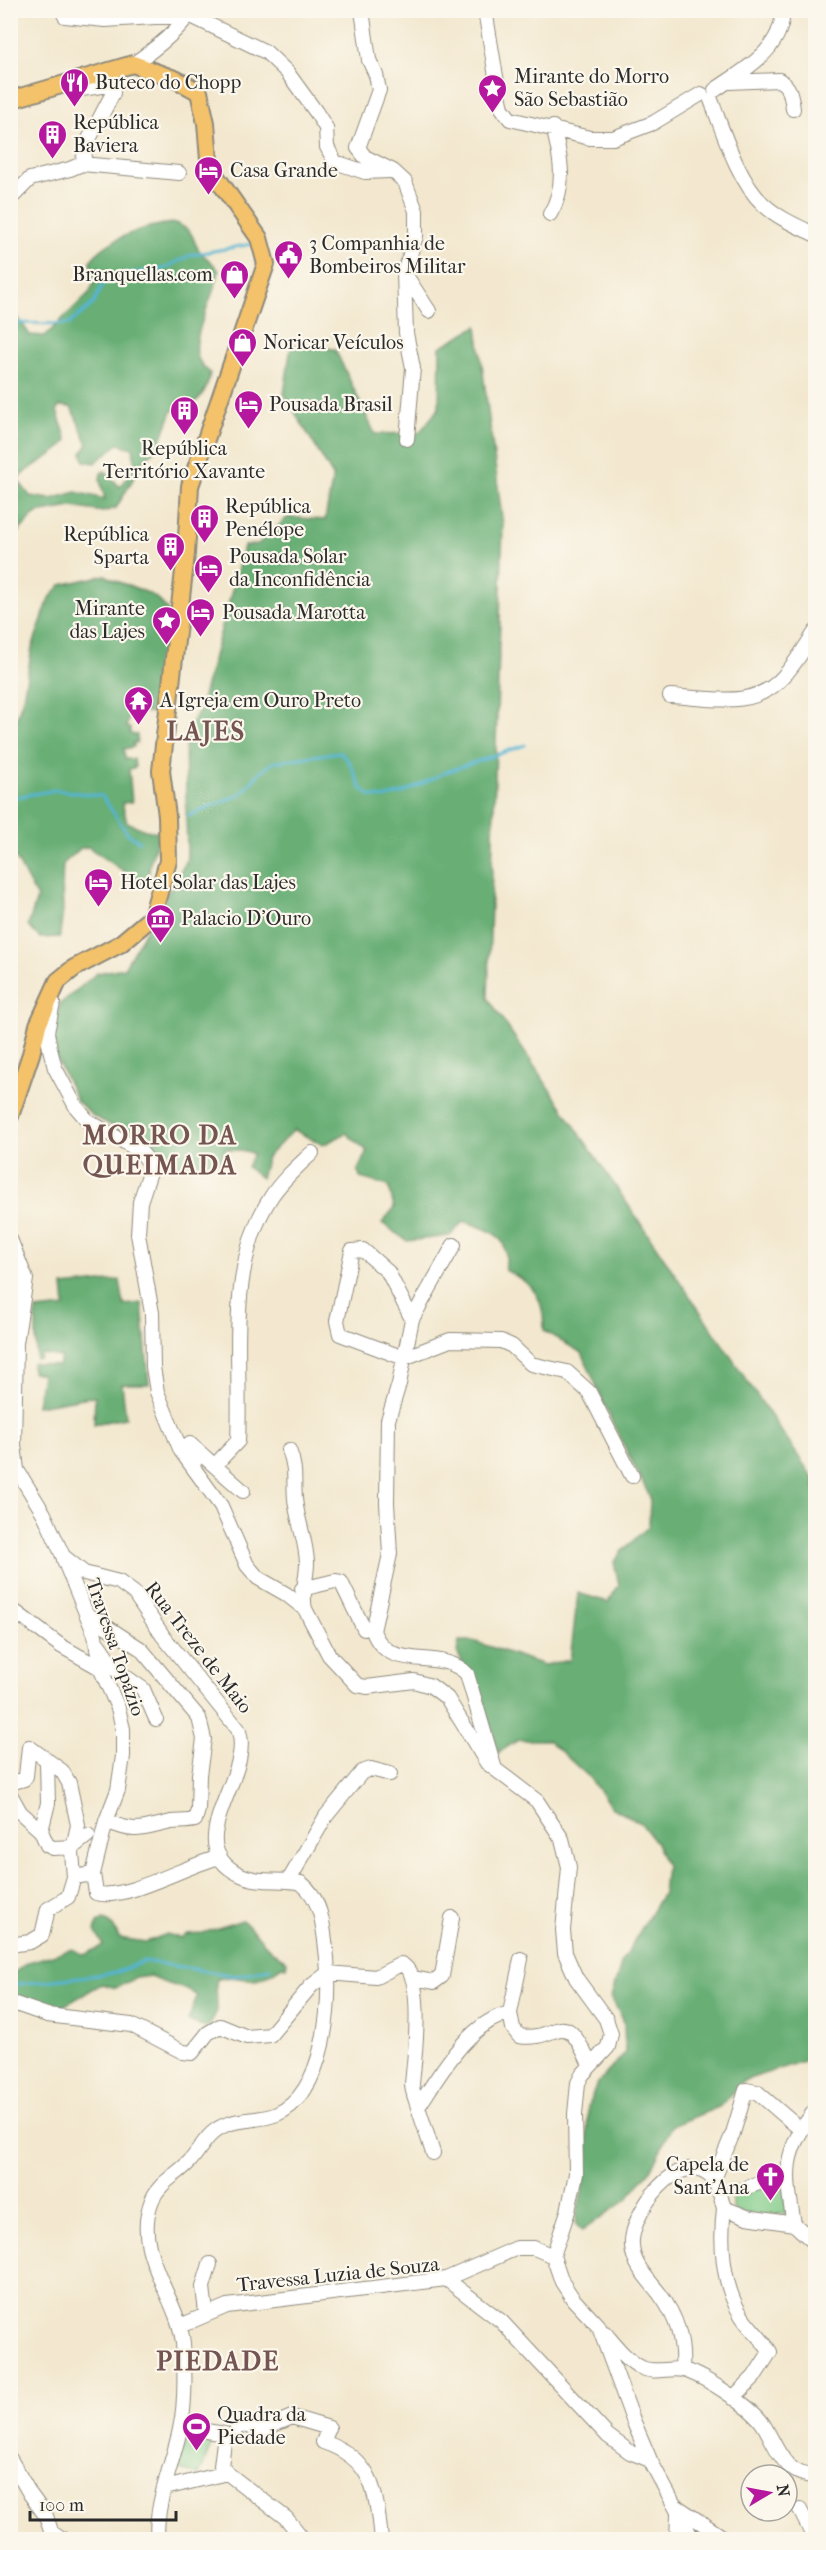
<svg xmlns="http://www.w3.org/2000/svg" width="826" height="2550" viewBox="0 0 826 2550" font-family="'IM FELL French Canon',serif">
<style>
.green{fill:#7fca87;stroke:#557a59;stroke-width:1.5}
.forest{fill:#67ae74;stroke:#496c50;stroke-width:1.5;fill-rule:evenodd}
.lines{fill:none;stroke-linecap:round;stroke-linejoin:round}
.stream{stroke:#54b5d3;stroke-width:3}
.minor-casing{stroke:#8f8a7d;stroke-width:16}
.major-casing{stroke:#8f8a7d;stroke-width:20}
.minor{stroke:#fff;stroke-width:14}
.major{stroke:#f3c26a;stroke-width:16}
.labels{text-anchor:middle;stroke-width:4.5;stroke-linejoin:round;paint-order:stroke}
.poi-label{font-size:20px;fill:#2b2b2b;stroke:#fbf7ec;text-anchor:start}
.street-label{font-size:20px;fill:#2b2b2b;stroke:#fbf7ec}
.district-label{font-size:26px;font-weight:bold;letter-spacing:1.5px;fill:#745551;stroke:#fbf7ec}
</style>
<rect width="100%" height="100%" fill="#fbf7ec"/>
<filter id="ink" filterUnits="userSpaceOnUse"><feTurbulence type="fractalNoise" baseFrequency=".0167" numOctaves="2"/><feDisplacementMap in="SourceGraphic" scale="12" xChannelSelector="R" yChannelSelector="G"/><feConvolveMatrix kernelMatrix="1 2 1 2 8 2 1 2 1" color-interpolation-filters="sRGB"/></filter>
<filter id="wash" filterUnits="userSpaceOnUse"><feTurbulence type="fractalNoise" baseFrequency=".008" numOctaves="4" result="noise"/><feDisplacementMap in="SourceGraphic" scale="24" xChannelSelector="R" yChannelSelector="G"/><feGaussianBlur stdDeviation="1.35" result="paint"/><feColorMatrix in="noise" values="0 0 0 0 0 0 0 0 0 0 0 0 0 0 0 0 0 1.4 0 .05"/><feComposite in="paint" operator="in"/></filter>
<g filter="url(#wash)">
<rect width="100%" height="100%" fill="#f3e8cf"/>
<!-- green -->
<path class="green" d="M729 2186 785 2189 786 2214 751 2215 734 2211Z
M190 2429 216 2433 199 2475 177 2469Z"/>
<!-- forest -->
<path class="forest" d="M175 223C200 233 189 240 202 254 209 260 214 263 219 271 215 295 190 337 198 358 200 364 206 369 210 373 206 398 195 406 172 411L158 448 145 459 116 508 103 512 72 507 36 513 18 532 11 535V314L16 315 30 335 45 336 89 293 94 282 90 261C108 238 146 225 175 223ZM59 406 71 407 88 444 82 453 84 461 95 463 118 444 133 448 135 467 120 487 105 471 101 473 100 480 105 499 76 492 51 499 30 496 17 479C30 465 58 455 67 440L57 411Z
M477 326 503 525 488 998 815 1481V2057L743 2081 721 2106 672 2126 651 2169 627 2199 582 2231 575 2223 586 2173 588 2106 597 2084 625 2053 624 2022 611 1997 622 1961 663 1893 666 1866 656 1843 641 1823 612 1808 588 1776 548 1740H518L498 1753 490 1723 457 1652 459 1641H473L544 1665 570 1660 578 1593 608 1602 619 1585 614 1563 621 1552 649 1526 650 1497 613 1424 582 1353 544 1331C544 1298 535 1284 505 1270 511 1235 493 1232 464 1221L450 1236 407 1241 382 1223 394 1208 389 1186 360 1178 358 1170 367 1151 346 1133 323 1145 294 1130 267 1157 261 1178 247 1167 253 1154 246 1151 225 1149 221 1163 162 1165 154 1148 93 1116 77 1101 55 1056 51 1029 60 1004 97 973 124 968 187 860 185 733 199 711 244 546 258 544 288 517 325 520 333 476 284 394 291 345 335 349 375 434 419 433 439 408 440 347Z
M105 575C130 591 152 585 169 613L156 714 131 710 126 727 130 728V734L137 735V743H133L134 747 124 749 125 759H134L135 768 129 769 132 802 122 803 127 822 145 830 160 832 150 863 147 887 88 847 81 848 63 864C62 879 62 893 63 908 63 917 60 927 60 937L40 938 28 926 37 898 11 849 13 729 23 698 32 648 49 599 61 585Z
M120 1280 124 1305 142 1303 149 1384H122L126 1418 94 1424 95 1396 37 1406 42 1374 32 1372V1363L59 1366 61 1357 41 1354 40 1359H36V1310L65 1307 63 1286Z
M103 1920C113 1922 115 1929 119 1938L146 1942 167 1934 181 1938 187 1934 203 1933 242 1920C258 1933 269 1953 287 1961L286 1967 282 1966C274 1971 265 1979 255 1980 241 1980 231 1974 216 1980L217 2011 208 2028 188 2021 197 1996C184 1985 165 1986 150 1976L136 1978 116 1988 102 1984C83 1993 64 2011 42 2010 32 2010 19 2002 11 1999V1975L29 1962 72 1949 85 1955 103 1945 95 1931 97 1923Z"/>
<g class="lines">
<!-- stream -->
<path class="stream" d="M10 323 69 324 94 303 103 284 111 276 163 269 191 255 252 244
M10 798 56 790 102 796 128 834 139 841
M188 816 241 794 261 771 274 762 340 752 350 763 361 788 370 796 383 798 403 793 446 772 525 745
M10 1985 115 1973 144 1961 236 1976 270 1968"/>
</g>
</g>
<g filter="url(#ink)">
<g class="lines">
<defs>
<path id="minor" d="M62 10 65 16 105 20 189 15 266 52 287 72 316 112 326 128 327 147 335 162 365 172 389 171
M362 10 369 60 376 75 379 90 358 148 365 157 393 171 405 182 416 211V236L404 273 406 333 413 368 407 439
M485 10 499 95 502 108 510 119 590 138H613L653 123 701 94
M133 64C154 50 176 33 191 12
M729 82 779 80C791 87 791 96 793 109
M62 85 81 89 109 85 113 88V93L88 141 82 164
M715 90C745 69 782 51 783 10
M711 100C723 131 738 181 763 204 778 218 797 226 816 235
M10 199 30 179 70 169 82 164 179 173
M550 214C567 186 561 158 553 127
M405 274 429 311
M670 696C710 698 754 710 783 677 796 663 805 647 816 631
M53 1003 47 1032 50 1049 55 1068 76 1107 88 1121 140 1151 149 1162 151 1169 140 1202 138 1234 152 1313 153 1367 157 1392 181 1451 221 1506 247 1565 258 1578 286 1594 305 1609 329 1655 357 1685 367 1687 414 1681 431 1686 447 1698 487 1763 537 1801 562 1839 569 1867 563 1930 565 1953 576 1978 606 2019 611 2034 608 2047 582 2075 578 2083 575 2114 576 2174 568 2211 553 2256 562 2282 573 2299 599 2327 633 2420 650 2460 693 2540
M10 1239 26 1279 16 1343 14 1445 17 1470 44 1514 63 1556 84 1573 119 1582 134 1593 163 1636 238 1729C257 1774 175 1845 241 1875 260 1884 282 1878 301 1883 323 1899 324 1933 327 1958 331 2004 326 2092 277 2114 258 2122 234 2117 216 2130 203 2139 198 2154 187 2164 175 2176 159 2183 152 2200 131 2252 178 2296 183 2343 185 2370 186 2402 180 2429 174 2460 153 2509 158 2540
M454 1245 412 1319 399 1384 388 1420 387 1503 390 1554 373 1631C389 1675 441 1646 467 1674L494 1766
M412 1319 388 1272 363 1250 352 1251 337 1321 340 1334 404 1358 450 1340 501 1341 512 1346 531 1364 567 1372 589 1392 632 1476
M289 1450C298 1472 292 1485 296 1506 299 1525 306 1542 307 1562 307 1579 301 1591 305 1609
M195 1461 189 1448 190 1444 243 1491
M215 1465 238 1441C242 1361 225 1268 271 1197 282 1180 298 1166 312 1153
M302 1589 335 1581 341 1582 364 1629
M10 1608 61 1646 100 1668
M87 1614 141 1649 199 1718 204 1739 199 1775 198 1810 195 1820C187 1822 179 1821 171 1822 140 1829 137 1834 106 1821
M99 1645 116 1670 143 1689 156 1719
M29 1747 62 1771 69 1783 78 1825 72 1852 74 1877
M10 1783 24 1779 26 1776 29 1747
M10 1794 20 1812 41 1831 47 1845 53 1848 73 1847 88 1835
M41 1831 48 1803 47 1763
M93 1874 96 1893C123 1902 189 1864 220 1857
M289 1880 326 1816 362 1772 371 1769 390 1774
M10 1945 30 1942 42 1935 48 1909 68 1897 74 1877 93 1874 106 1821 118 1790 123 1756V1729L118 1708 100 1668 95 1635 64 1560
M414 1978 434 1982 442 1976 452 1918
M10 2002 47 2015 131 2025 183 2052 192 2053 208 2033 220 2026 247 2037 270 2035 311 1986 328 1973 376 1977 401 1964C426 1974 414 2061 412 2084 412 2092 416 2100 418 2107 439 2076 469 2021 510 2013L513 2028 519 2036C560 2043 562 2001 590 2065
M510 2013 521 1959
M418 2107 433 2153
M714 2179 733 2133 746 2090 757 2092 800 2129
M750 2186 786 2174
M724 2208C720 2242 722 2284 741 2315 749 2328 762 2338 770 2352L754 2377 733 2398
M794 2224C785 2172 782 2153 816 2109
M446 2279 517 2248H534L553 2256
M206 2313 203 2287 210 2264
M180 2326 227 2306 446 2279 501 2321 608 2436 630 2452 650 2460
M605 2333C615 2345 627 2361 642 2368 656 2374 669 2367 683 2370 703 2375 752 2407 763 2424 777 2446 783 2476 816 2476
M682 2370C684 2340 677 2317 659 2293 648 2279 633 2265 632 2246 629 2214 680 2144 712 2178 719 2185 721 2199 724 2208L747 2217 794 2224 816 2244
M181 2427 225 2434 221 2466 227 2473
M237 2428 245 2425 261 2430 292 2417 329 2428 323 2442C374 2459 376 2492 381 2540
M10 2459 30 2494 46 2516 51 2531 64 2540
M165 2488 227 2473 286 2518 304 2540
M676 2506 727 2540
M800 2510 815 2540
M677 2540 678 2515"/>
<path id="major" d="M10 100 133 64 177 80 199 92 206 123 209 160 215 175 259 238 266 264 190 486 186 554 161 771 167 816 168 861 152 917 120 944 74 968 58 981 38 1025 31 1054 10 1116"/>
</defs>
<!-- minor casing -->
<use href="#minor" class="minor-casing"/>
<!-- major casing -->
<use href="#major" class="major-casing"/>
<!-- minor -->
<use href="#minor" class="minor"/>
<!-- major -->
<use href="#major" class="major"/>
</g>
</g>
<!-- icons -->
<defs>
<symbol id="restaurant-pin" viewBox="-11 -11 22 30"><path d="M0 17L-7.5 6A9.5 9.5 0 1 1 7.5 6Z" fill="#b5179e" stroke="#fbf7ec"/><path d="M-5-6h1v4h1v-4h1v4h1v-4h1v5L-1.5 .5V6h-2V.5L-5-1ZM5-6V6H3V1.5H1.5Q1.5-4 5-6Z" fill="#fff"/></symbol>
<symbol id="sight-pin" viewBox="-11 -11 22 30"><path d="M0 17L-7.5 6A9.5 9.5 0 1 1 7.5 6Z" fill="#b5179e" stroke="#fbf7ec"/><path d="M0-6L1.8-2.2L6-1.7L2.9 1.2L3.7 5.4L0 3.3L-3.7 5.4L-2.9 1.2L-6-1.7L-1.8-2.2Z" fill="#fff"/></symbol>
<symbol id="building-pin" viewBox="-11 -11 22 30"><path d="M0 17L-7.5 6A9.5 9.5 0 1 1 7.5 6Z" fill="#b5179e" stroke="#fbf7ec"/><path d="M-4-6H4V6H1V3H-1V6H-4ZM-2.5-4.3h1.7v1.8h-1.7ZM.8-4.3h1.7v1.8H.8ZM-2.5-1h1.7V.8h-1.7ZM.8-1h1.7V.8H.8Z" fill="#fff"/></symbol>
<symbol id="hotel-pin" viewBox="-11 -11 22 30"><path d="M0 17L-7.5 6A9.5 9.5 0 1 1 7.5 6Z" fill="#b5179e" stroke="#fbf7ec"/><path d="M-6-4.5h1.5V1H6V5H4.5V3h-9V5H-6ZM-4 0a1.8 1.8 0 1 1 3.6 0ZM.5 0V-2.5h3Q6-2.5 6 0Z" fill="#fff"/></symbol>
<symbol id="civic-pin" viewBox="-11 -11 22 30"><path d="M0 17L-7.5 6A9.5 9.5 0 1 1 7.5 6Z" fill="#b5179e" stroke="#fbf7ec"/><path d="M-.6-6.5H3V-4.5H.6V-3L4-1V1h2V6H-6V1h2V-1L-.6-3ZM-1.2 2.5V6h2.4V2.5Z" fill="#fff"/></symbol>
<symbol id="shop-pin" viewBox="-11 -11 22 30"><path d="M0 17L-7.5 6A9.5 9.5 0 1 1 7.5 6Z" fill="#b5179e" stroke="#fbf7ec"/><path d="M-5-2.5h2.3a2.7 3.5 0 0 1 5.4 0H5L5.5 6h-11ZM-1.5-2.5h3a1.5 2.3 0 0 0-3 0Z" fill="#fff"/></symbol>
<symbol id="temple-pin" viewBox="-11 -11 22 30"><path d="M0 17L-7.5 6A9.5 9.5 0 1 1 7.5 6Z" fill="#b5179e" stroke="#fbf7ec"/><path d="M0-6L5-2H3V0L6.5 2.5H4V6H1.5V3h-3V6H-4V2.5H-6.5L-3 0V-2H-5Z" fill="#fff"/></symbol>
<symbol id="museum-pin" viewBox="-11 -11 22 30"><path d="M0 17L-7.5 6A9.5 9.5 0 1 1 7.5 6Z" fill="#b5179e" stroke="#fbf7ec"/><path d="M0-6L6-3V-2H-6V-3ZM-5-1h2V3h-2ZM-1-1h2V3h-2ZM3-1h2V3H3ZM-6 4H6V6H-6Z" fill="#fff"/></symbol>
<symbol id="church-pin" viewBox="-11 -11 22 30"><path d="M0 17L-7.5 6A9.5 9.5 0 1 1 7.5 6Z" fill="#b5179e" stroke="#fbf7ec"/><path d="M-1.2-6h2.4v3.5h3.3v2.4h-3.3V6h-2.4V-.1h-3.3v-2.4h3.3Z" fill="#fff"/></symbol>
<symbol id="stadium-pin" viewBox="-11 -11 22 30"><path d="M0 17L-7.5 6A9.5 9.5 0 1 1 7.5 6Z" fill="#b5179e" stroke="#fbf7ec"/><path d="M0-5a6.5 5 0 1 0 0 10a6.5 5 0 1 0 0-10ZM-3.5-1.8h7v3.6h-7Z" fill="#fff"/></symbol>
</defs>
<g fill-rule="evenodd">
<use href="#restaurant-pin" x="58" y="66" width="33" height="45"/>
<use href="#sight-pin" x="476" y="72" width="33" height="45"/>
<use href="#building-pin" x="36" y="118" width="33" height="45"/>
<use href="#hotel-pin" x="192" y="154" width="33" height="45"/>
<use href="#civic-pin" x="272" y="238" width="33" height="45"/>
<use href="#shop-pin" x="218" y="258" width="33" height="45"/>
<use href="#shop-pin" x="226" y="326" width="33" height="45"/>
<use href="#hotel-pin" x="232" y="388" width="33" height="45"/>
<use href="#building-pin" x="168" y="394" width="33" height="45"/>
<use href="#building-pin" x="188" y="502" width="33" height="45"/>
<use href="#building-pin" x="154" y="530" width="33" height="45"/>
<use href="#hotel-pin" x="192" y="552" width="33" height="45"/>
<use href="#hotel-pin" x="184" y="596" width="33" height="45"/>
<use href="#sight-pin" x="150" y="604" width="33" height="45"/>
<use href="#temple-pin" x="122" y="684" width="33" height="45"/>
<use href="#hotel-pin" x="82" y="866" width="33" height="45"/>
<use href="#museum-pin" x="144" y="902" width="33" height="45"/>
<use href="#church-pin" x="754" y="2160" width="33" height="45"/>
<use href="#stadium-pin" x="180" y="2410" width="33" height="45"/>
</g>
<g class="labels">
<!-- poi labels -->
<g class="poi-label">
<text x="514" y="83">Mirante do Morro<tspan x="514" dy="23">São Sebastião</tspan></text>
<text x="95" y="89">Buteco do Chopp</text>
<text x="73" y="129">República<tspan x="73" dy="23">Baviera</tspan></text>
<text x="230" y="177">Casa Grande</text>
<text x="309" y="250">3 Companhia de<tspan x="309" dy="23">Bombeiros Militar</tspan></text>
<text x="213" y="281" text-anchor="end">Branquellas.com</text>
<text x="263" y="349">Noricar Veículos</text>
<text x="269" y="411">Pousada Brasil</text>
<text x="184" y="455" text-anchor="middle">República<tspan x="184" dy="23">Território Xavante</tspan></text>
<text x="225" y="513">República<tspan x="225" dy="23">Penélope</tspan></text>
<text x="149" y="541" text-anchor="end">República<tspan x="149" dy="23">Sparta</tspan></text>
<text x="229" y="563">Pousada Solar<tspan x="229" dy="23">da Inconfidência</tspan></text>
<text x="145" y="615" text-anchor="end">Mirante<tspan x="145" dy="23">das Lajes</tspan></text>
<text x="222" y="619">Pousada Marotta</text>
<text x="160" y="707">A Igreja em Ouro Preto</text>
<text x="120" y="889">Hotel Solar das Lajes</text>
<text x="181" y="925">Palacio D'Ouro</text>
<text x="749" y="2171" text-anchor="end">Capela de<tspan x="749" dy="23">Sant'Ana</tspan></text>
<text x="217" y="2421">Quadra da<tspan x="217" dy="23">Piedade</tspan></text>
</g>
<!-- street labels -->
<g class="street-label">
<text transform="translate(116 1647) rotate(71)" y="7">Travessa Topázio</text>
<text transform="translate(199 1647) rotate(52)" y="7">Rua Treze de Maio</text>
<text transform="translate(338 2274) rotate(-6)" y="7">Travessa Luzia de Souza</text>
</g>
<!-- district labels -->
<g class="district-label">
<text x="206" y="740">LAJES</text>
<text x="160" y="1144">MORRO DA<tspan x="160" dy="30">QUEIMADA</tspan></text>
<text x="218" y="2370">PIEDADE</text>
</g>
</g>
<!-- margin -->
<rect width="826" height="2550" fill="none" stroke="#fbf7ec" stroke-width="36"/>
<!-- north arrow -->
<g transform="translate(769 2493) rotate(80)"><circle r="28" fill="#fbf7ec" stroke="#a8a59f" stroke-width="1.5"/>
<path d="M0-4.5L10 22L0 15L-10 22Z" fill="#b5179e"/>
<text y="-9" font-size="16" font-weight="bold" text-anchor="middle" fill="#2b2b2b">N</text>
</g>
<!-- scale -->
<path d="M30 2511v9h146v-9" fill="none" stroke="#2b2b2b" stroke-width="3"/>
<text x="39" y="2511" font-size="18" fill="#2b2b2b" stroke="#fbf7ec" stroke-width="4.5" paint-order="stroke">100 m</text>
</svg>
